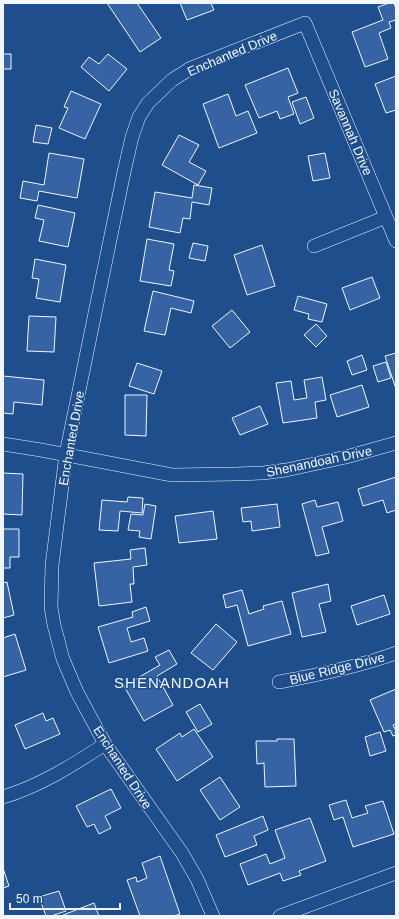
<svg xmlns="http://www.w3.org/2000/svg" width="399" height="919" viewBox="0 0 399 919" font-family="Helvetica,sans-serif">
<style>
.building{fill:#3563a3;stroke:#f2f6ff}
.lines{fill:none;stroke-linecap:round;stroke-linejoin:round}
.minor-casing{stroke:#f2f6ff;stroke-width:14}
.minor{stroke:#1f4e8c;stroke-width:13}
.labels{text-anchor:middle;stroke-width:3;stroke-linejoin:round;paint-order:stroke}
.street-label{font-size:13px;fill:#f2f6ff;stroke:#1f4e8c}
.quarter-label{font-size:15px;letter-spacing:1px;fill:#f2f6ff;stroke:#1f4e8c}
</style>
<rect width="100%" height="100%" fill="#1f4e8c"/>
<!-- building -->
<path class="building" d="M107 3H137L161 38 140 52Z
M180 3H211L214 10 187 20Z
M389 3H394L396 9V20L389 22 391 28 379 33 388 59 365 67 352 32 383 20 378 7Z
M3 54H11V69H3Z
M108 54 127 69 109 91 81 67 89 57 99 64Z
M288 68 298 93 288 97 294 114 280 119 277 111 259 118 245 85Z
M396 76V110L386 113 375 84Z
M71 91 101 104 85 139 59 128 68 108 64 107Z
M228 94 236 116 248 111 257 133 219 148 203 104Z
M306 97 314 118 300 124 292 102Z
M36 125 52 128 48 144 33 142Z
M179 135 199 145 189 162 206 171 198 185 162 165Z
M49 153 84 159 77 198 39 191 37 201 20 198 23 181 44 185Z
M325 153 330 178 313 181 308 156Z
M194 185 212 188 209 205 192 202 190 219 183 218 180 233 149 227 155 192 192 198Z
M38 205 75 213 68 247 39 241 44 220 35 218Z
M147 239 174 244 169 270 174 271 171 286 140 281Z
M193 243 208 246 205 261 189 258Z
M262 245 275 286 247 295 234 255Z
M35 259 66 265 60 302 36 298 39 279 32 278Z
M372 277 380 298 350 310 342 288Z
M153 291 194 301 191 313 171 308 165 335 144 331Z
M298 296 327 304 322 322 308 319 309 314 294 310Z
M232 310 250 332 230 348 212 326Z
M29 316 56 317 54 352 27 351Z
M316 324 327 336 316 347 304 335Z
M396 353V389L385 356Z
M362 355 367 370 352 375 347 361Z
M386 362 391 378 378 382 373 366Z
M137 363 162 371 154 394 129 386Z
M3 376 44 380 42 405 14 402 13 414 3 413Z
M322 377 326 400 315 402 317 418 283 423 276 383 291 381 294 400 307 398 304 380Z
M362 385 369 407 337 417 330 395Z
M125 395H147L146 436 125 435Z
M260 406 268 424 240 435 232 418Z
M3 473 23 474 22 515 3 514Z
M396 477V510L387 513 383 500 363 506 358 489Z
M128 497 143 498 142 513 120 511 118 531 99 530 102 500 127 502Z
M315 500 317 507 338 502 343 521 322 527 329 553 316 556 302 504Z
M145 504 156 506 151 539 139 537 140 531 128 530 131 514 143 515Z
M277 504 280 527 252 531 251 521 243 522 241 508Z
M213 511 217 539 179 543 175 516Z
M3 529H19V557H10V568H3Z
M145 548 147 565 133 567 134 584H130L132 602 99 606 94 563 131 559 130 550Z
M7 582 14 615 3 618V583Z
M328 584 331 601 319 604 326 632 302 637 292 593Z
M242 590 249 614 264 609 263 606 282 601 291 634 248 646 237 605 226 608 223 595Z
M384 595 390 614 357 625 351 606Z
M146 607 150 621 127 628 131 642 144 638 148 651 109 663 98 627 133 617 132 612Z
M216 624 237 642 213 670 191 653Z
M15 634 26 670 3 677V638Z
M169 650 177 664 157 676 173 705 144 721 124 686 160 665 155 657Z
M396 689V724L393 725 396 731V735L393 736 390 730 384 732 370 700Z
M200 704 212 724 198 732 186 712Z
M43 713 46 721 53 718 60 734 25 749 15 725Z
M194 729 213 757 177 781 156 749 180 733 182 737Z
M380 732 386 751 370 756 365 737Z
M277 739H294L296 786 265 787 264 763 257 764 256 741H277Z
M220 777 240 807 220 820 200 790Z
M111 789 121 808 105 816 111 828 99 834 94 824 87 827 76 806Z
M346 800 352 818 368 813 365 806 383 801 394 834 353 847 343 817 334 820 329 805Z
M263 816 268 830 254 836 257 845 225 857 216 835Z
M310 818 326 861 299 871 301 875 283 881 280 873 248 885 240 864 266 854 270 864 285 858 275 830Z
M160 856 180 914 174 916H140L127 880 136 877 137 882 147 878 142 863Z
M3 868 9 886 3 888Z
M59 891 66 911 51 916H46L39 897Z
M94 903 99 916H63V915Z"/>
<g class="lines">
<defs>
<path id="minor" d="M314 246 386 217
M3 444 41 450 172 475 235 474 263 473 286 470 346 457 396 443
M279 682C318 675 358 667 396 653
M3 797C40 786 73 765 105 744
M213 916 197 879 182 853 105 744 77 692 63 659 54 625 51 607 52 565 66 454 124 172 132 137 139 117 148 103 172 80 191 68 305 23 396 241
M280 916 396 873"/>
</defs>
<!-- minor casing -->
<use href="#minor" class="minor-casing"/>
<!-- minor -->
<use href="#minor" class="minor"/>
</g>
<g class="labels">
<!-- street labels -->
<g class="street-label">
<text transform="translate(232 53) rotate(-23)" y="5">Enchanted Drive</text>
<text transform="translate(351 132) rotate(67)" y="5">Savannah Drive</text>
<text transform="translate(71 438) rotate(-80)" y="5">Enchanted Drive</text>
<text transform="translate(319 461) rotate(-12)" y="5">Shenandoah Drive</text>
<text transform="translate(337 668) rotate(-14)" y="5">Blue Ridge Drive</text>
<text transform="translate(123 767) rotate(57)" y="5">Enchanted Drive</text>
</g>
<!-- quarter labels -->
<g class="quarter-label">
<text x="172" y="688">SHENANDOAH</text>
</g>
</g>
<!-- border -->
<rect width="399" height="919" fill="none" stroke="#f2f6ff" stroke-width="8"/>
<!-- scale -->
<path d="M10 903v6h110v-6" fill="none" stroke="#f2f6ff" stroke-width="2"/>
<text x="16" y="903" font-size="12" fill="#f2f6ff" stroke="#1f4e8c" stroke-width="3" paint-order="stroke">50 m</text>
</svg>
